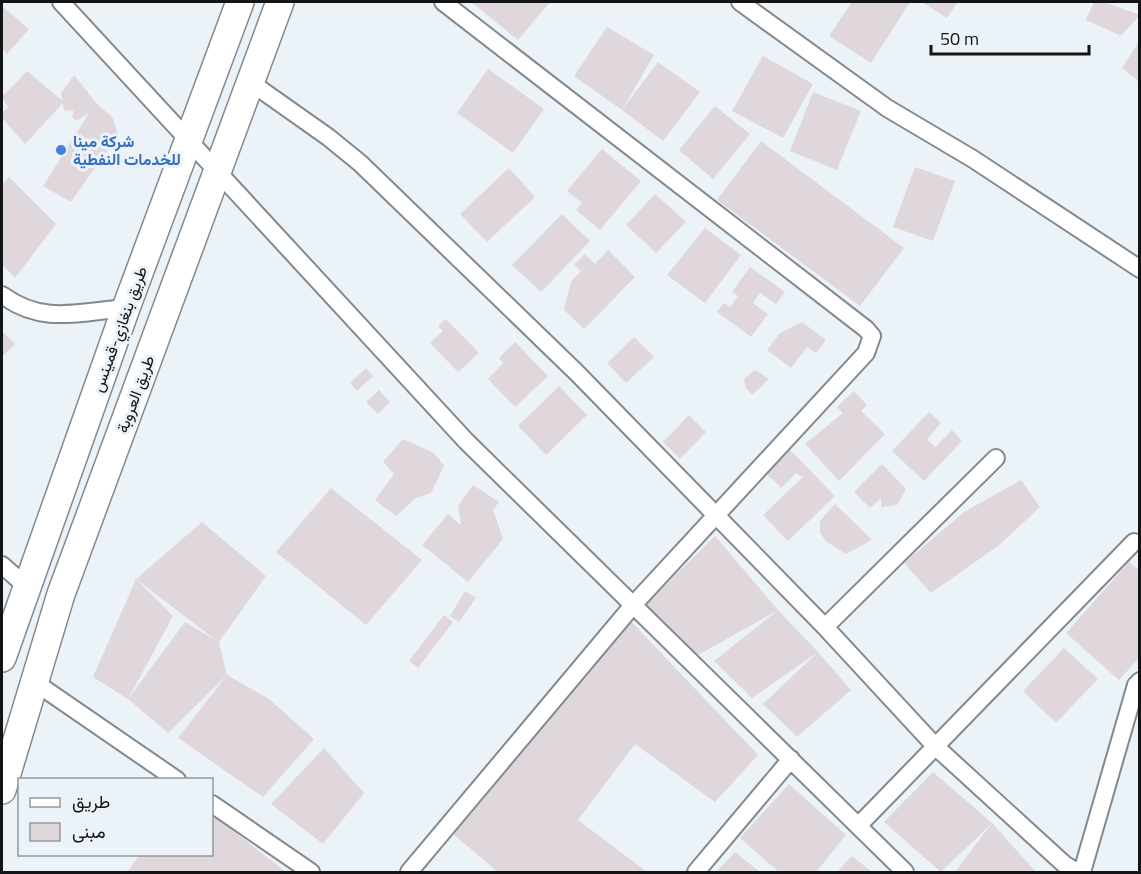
<svg xmlns="http://www.w3.org/2000/svg" width="1141" height="874" viewBox="0 0 1141 874" font-family="'Titillium Web',Vazirmatn,sans-serif">
<style>
.building{fill:#e0d7dc}
.lines{fill:none;stroke-linecap:round;stroke-linejoin:round}
.street-casing{stroke:#83898f;stroke-width:20}
.primary-casing{stroke:#83898f;stroke-width:30}
.street{stroke:#fff;stroke-width:16}
.primary{stroke:#fff;stroke-width:27}
.shop-dot{fill:#3f7fe0;stroke:#ebf2f8;stroke-width:2}
.labels{text-anchor:middle;stroke-width:6;stroke-linejoin:round;paint-order:stroke}
.shop-label{font-size:16px;font-weight:bold;fill:#366cbe;stroke:#ebf2f8;text-anchor:start}
.street-label{font-size:16px;fill:#121416;stroke:#ebf2f8}
</style>
<rect width="100%" height="100%" fill="#ebf2f8"/>
<!-- building -->
<path class="building" d="M471 2H550L518 40Z
M852 2H910L871 63 829 36Z
M922 2H958L947 18Z
M1094 2H1104L1140 15 1121 36 1086 20Z
M2 6 29 29 7 54 2 48Z
M607 27 654 55 622 110 574 76Z
M1140 40V82L1122 68Z
M763 56 813 84 783 138 732 111Z
M658 62 700 92 663 141 622 110Z
M488 69 544 109 513 153 457 113Z
M27 71 64 102 25 144 2 118V113L8 107 2 97Z
M74 75 97 104 113 118 118 135 71 202 43 186 89 113 76 121 72 117 74 111 64 110 61 93Z
M813 92 861 111 837 170 790 151Z
M715 106 750 134 713 179 679 150Z
M761 141 904 248 860 306 717 200Z
M602 149 641 181 600 230 576 210 582 203 567 191Z
M915 167 955 181 933 241 893 227Z
M509 168 535 197 487 242 460 214Z
M9 177 56 224 15 278 2 264V184Z
M655 194 686 222 656 253 626 225Z
M562 214 590 241 541 292 512 265Z
M705 228 741 255 705 303 667 275Z
M608 250 635 277 584 329 564 310 571 282 581 271 574 265 585 254 595 264Z
M750 267 785 292 776 304 760 293 753 303 768 314 751 337 717 312 724 303 730 307 738 296 732 292Z
M446 319 479 353 458 372 430 343 443 331 438 326Z
M802 322 826 340 816 353 807 347 791 368 767 350 780 333Z
M2 331 15 344 2 357Z
M634 337 654 357 626 383 607 363Z
M515 342 548 376 515 407 488 379 503 363 499 358Z
M366 368 373 376 357 391 350 383Z
M755 370 769 379 752 395 746 388 744 379Z
M559 386 587 415 546 455 518 426Z
M379 390 390 402 378 414 366 402Z
M854 391 867 405 861 411 885 434 839 481 805 444 843 413 837 407Z
M929 412 941 423 927 439 935 447 952 430 962 441 924 481 892 451Z
M689 415 706 432 680 459 663 442Z
M403 439 434 453 444 466 431 493 416 498 396 516 375 500 394 474 383 462Z
M790 450 835 496 788 541 763 515 803 477 796 473 781 488 766 473Z
M882 464 906 489 897 505 881 507V498L870 508 854 492Z
M1021 480 1040 507 998 546 931 593 904 563 964 512Z
M473 485 499 502 493 510 503 539 468 582 422 545 448 514 461 525 458 506Z
M331 488 422 560 366 625 276 552Z
M835 504 872 540 846 554 827 542 820 533V521Z
M202 522 266 576 219 642 227 675 168 733 128 699 185 622 217 641 136 579Z
M715 536 778 610 698 655 640 610Z
M1129 562 1140 571V657L1119 680 1066 633Z
M136 579 173 616 128 699 93 677Z
M465 591 476 598 459 622 450 616Z
M778 610 818 652 752 698 714 661Z
M444 615 453 622 418 668 409 661Z
M625 615 758 755 715 802 635 744 578 820 647 872H498L446 828 567 684 574 691Z
M1064 648 1098 679 1056 723 1023 691Z
M818 652 851 690 797 737 763 704Z
M227 675 269 699 314 739 263 797 178 738Z
M324 748 364 793 323 844 271 804Z
M933 772 992 823 941 872 884 822Z
M789 784 846 835 816 872H779L740 838Z
M212 814 286 872H127L140 855H212Z
M992 823 1036 872H955Z
M735 852 760 872H716Z
M852 856 872 872H837Z"/>
<g class="lines">
<defs>
<path id="street" d="M61 2 466 441 905 872
M740 2 887 108 973 159 1140 269
M250 82 328 137 360 163 577 373 825 627 936 747 1064 864 1077 872
M2 295C43 325 78 312 126 308
M2 565 26 586
M825 627 996 458
M33 681 177 780
M212 804 311 872
M859 825 1134 542
M409 872 634 604 866 353 872 336 866 329 443 2
M696 872 791 759
M1082 872 1136 685 1140 681"/>
<path id="primary" d="M2 658 126 308 240 2
M2 790 61 594 280 2"/>
</defs>
<!-- street casing -->
<use href="#street" class="street-casing"/>
<!-- primary casing -->
<use href="#primary" class="primary-casing"/>
<!-- street -->
<use href="#street" class="street"/>
<!-- primary -->
<use href="#primary" class="primary"/>
</g>
<!-- markers -->
<circle class="shop-dot" cx="61" cy="150" r="6"/>
<g class="labels">
<!-- shop labels -->
<g class="shop-label">
<text x="73" y="147">شركة مينا<tspan x="73" dy="18">للخدمات النفطية</tspan></text>
</g>
<!-- street labels -->
<g class="street-label">
<text transform="translate(119 329) rotate(-70)" y="6">طريق بنغازي-قمينس</text>
<text transform="translate(135 394) rotate(-70)" y="6">طريق العروبة</text>
</g>
</g>
<!-- border -->
<rect width="1141" height="874" fill="none" stroke="#121416" stroke-width="6"/>
<!-- legend -->
<rect x="18" y="778" width="195" height="78" fill="#ebf2f8" stroke="#94999e" stroke-width="1.5"/>
<rect x="30" y="798" width="30" height="9" fill="#ffffff" stroke="#94999e" stroke-width="1.5"/>
<text x="72" y="808" font-size="18" fill="#121416">طريق</text>
<rect x="30" y="823" width="30" height="18" fill="#e0d7dc" stroke="#94999e" stroke-width="1.5"/>
<text x="72" y="838" font-size="18" fill="#121416">مبنى</text>
<!-- scale -->
<path d="M931 45v9h158v-9" fill="none" stroke="#121416" stroke-width="3"/>
<text x="940" y="45" font-size="18" fill="#121416" stroke="#ebf2f8" stroke-width="4.5" paint-order="stroke">50 m</text>
</svg>
